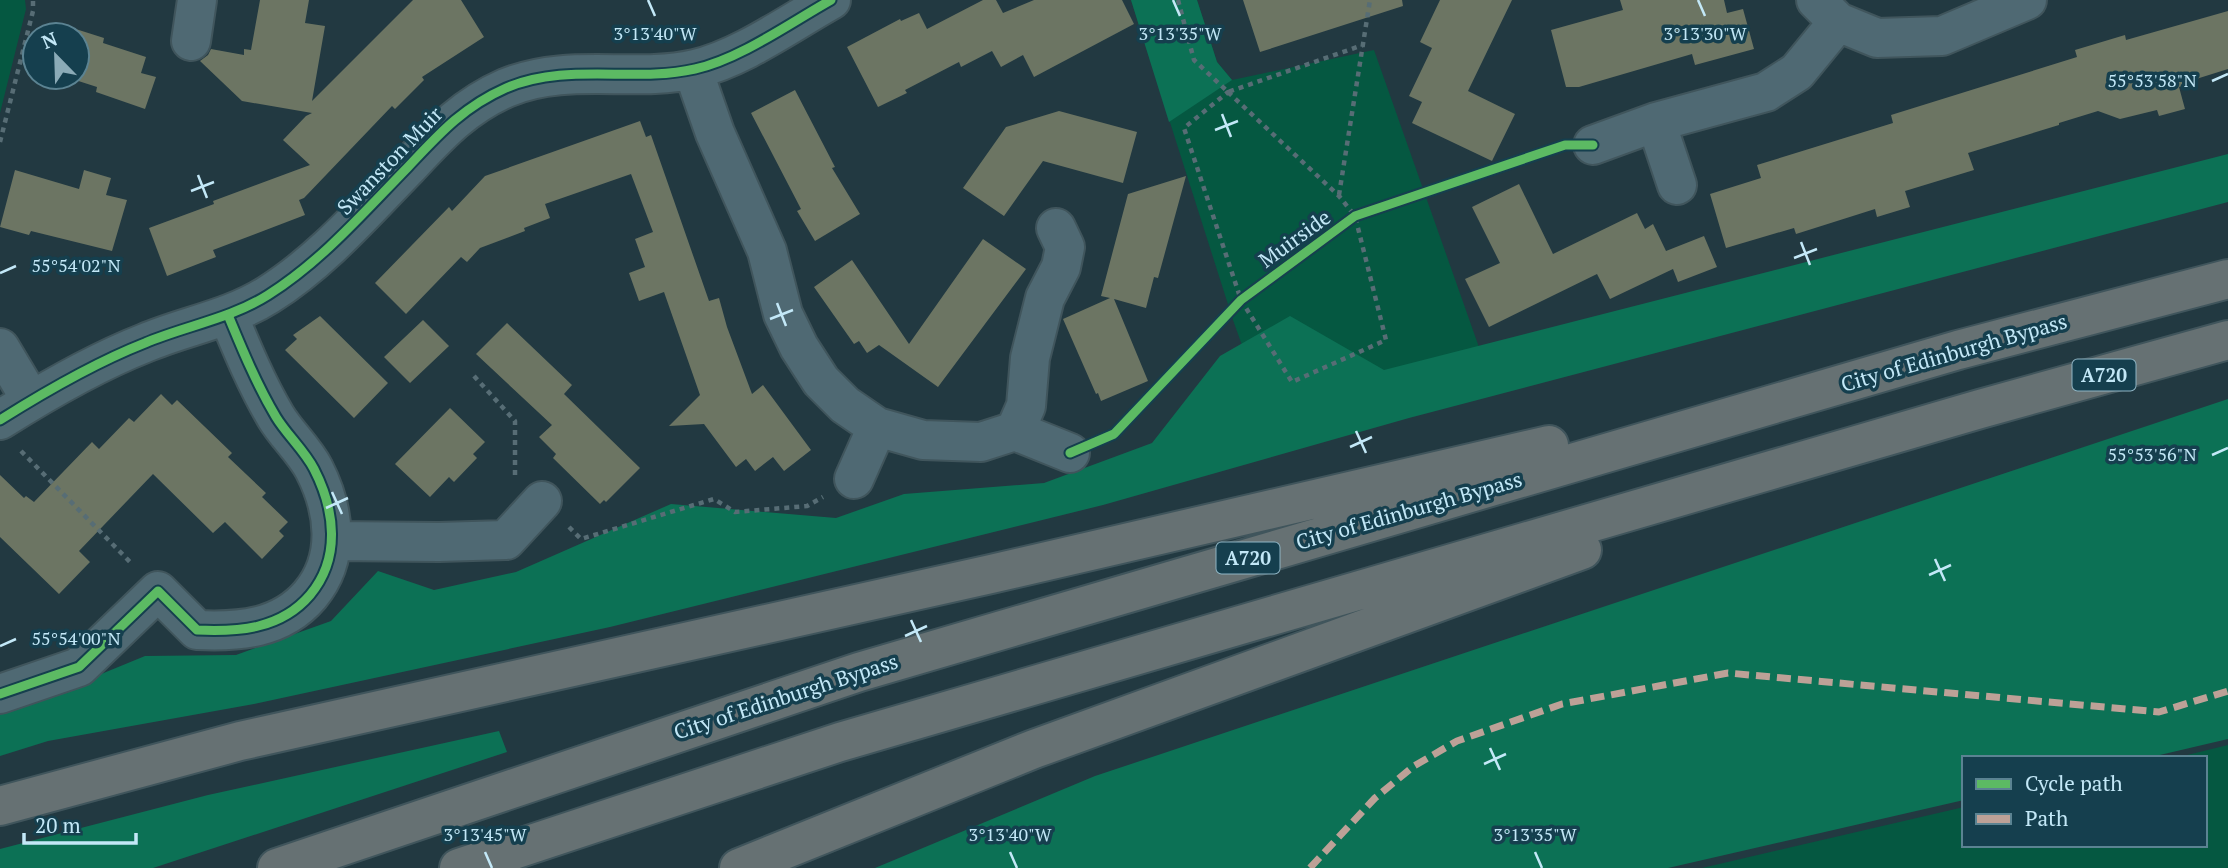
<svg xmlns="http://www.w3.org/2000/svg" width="2228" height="868" viewBox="0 0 2228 868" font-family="'PT Serif',serif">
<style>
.green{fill:#055841}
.forest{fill:#0c7155}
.building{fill:#6c7563}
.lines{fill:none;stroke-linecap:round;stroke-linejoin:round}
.minor-casing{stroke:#40555c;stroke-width:42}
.trunk-casing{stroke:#40555c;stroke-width:42}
.path{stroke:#576d75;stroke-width:4.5;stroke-dasharray:5 5;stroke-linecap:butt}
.minor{stroke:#4f6973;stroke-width:38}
.trunk{stroke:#667173;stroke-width:38}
.quiet{stroke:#bda197;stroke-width:7;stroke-dasharray:14 7;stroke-linecap:butt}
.cycleway-casing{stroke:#153f4e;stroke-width:13}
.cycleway{stroke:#5cba63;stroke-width:9}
.ticks{fill:none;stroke:#c3e8f7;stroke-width:2.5}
.labels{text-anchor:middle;stroke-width:7;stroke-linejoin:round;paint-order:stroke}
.shield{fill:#153f4e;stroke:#8fb5c4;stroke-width:2}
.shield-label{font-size:19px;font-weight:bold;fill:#c3e8f7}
.street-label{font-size:21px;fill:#c3e8f7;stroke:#153f4e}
.ticks-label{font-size:18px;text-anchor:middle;fill:#c3e8f7;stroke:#153f4e;stroke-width:7;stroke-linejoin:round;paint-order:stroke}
</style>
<rect width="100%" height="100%" fill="#223941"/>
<!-- green -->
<path class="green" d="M0 0H25L26 9 0 113Z
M1131 0H1197L1217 62 1232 80 1374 50 1492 384 1274 435 1233 320Z
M2228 745V868H1702L1964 807V845H2205V758H2175Z"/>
<!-- forest -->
<path class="forest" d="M1131 0H1197L1217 62 1232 80 1169 122Z
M2228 154V202L1409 418 1103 505 610 627 254 704 48 741 0 756V711L55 693 145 656 236 655 331 621 378 571 434 590 516 572 671 504 836 518 904 494 1044 483 1152 443 1220 356 1290 316 1384 370Z
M2228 399V739L2147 758H1964V800L1668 868H875L1095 776Z
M499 731 507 752 153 868H0V849L208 795Z"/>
<!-- building -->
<path class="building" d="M260 0H309L305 23 325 26 312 101 413 0H461L484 37 422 77 424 80 395 109 392 106 304 198 299 200 305 215 213 250 216 257 167 276 149 228 214 204 213 201 310 165 283 140 306 116 312 113 242 101 200 61 208 55 211 49 244 55V49L251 50Z
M983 0H996L1003 13 1034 0H1122L1134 24 1034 77 1023 55 1001 67 992 51 961 67 959 62 905 90 907 93 878 107 847 47 900 19 901 21 919 13 927 29Z
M1243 0H1402L1403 6 1260 52Z
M1440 0H1512L1468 91 1515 114 1492 161 1412 123 1422 102 1409 96 1432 48 1420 42Z
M1620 0H1724L1727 13 1743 9 1754 49 1695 65 1692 54 1579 87H1566L1551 30 1623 10Z
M2228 11V69L2193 80V83L2179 87 2185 109 2159 116 2157 110 2120 119 2098 111 2059 123V125L1968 153 1974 170 1905 191 1910 207 1877 217 1875 209 1796 234 1794 228 1726 248 1710 194 1761 178 1757 165 1893 123 1891 115 2077 57 2075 50 2125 35 2126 40Z
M60 24 104 38 103 43 146 57 141 73 156 77 145 109 96 92 97 87 66 77H77V35H56Z
M795 90 835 167 832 168 860 214 815 241 797 211 801 209 751 113Z
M1059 111 1137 132 1123 183 1043 161 1004 216 963 188 1006 127Z
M640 121 646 137 651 135 709 301 719 298 727 327 752 394 763 385 811 450 784 471 773 457 755 471 746 459 736 467 704 424 669 426 700 395 664 292 639 301 629 273 645 267 635 239 653 232 631 174 545 204 550 218 524 228 525 231 480 248 467 262 461 257 406 314 375 283 449 207 452 211 485 176Z
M15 170 79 189 84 170 111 178 106 195 127 200 112 251 31 231 29 235 0 227Z
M1186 176 1158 278 1154 277 1146 308 1114 299 1148 381 1101 401 1098 393 1096 394 1063 319 1110 298 1101 296 1128 194Z
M1519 184 1553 254 1637 213 1645 229 1653 224 1666 251 1704 236 1717 267 1678 282 1673 269 1610 299 1597 274 1489 327 1465 279 1500 263 1472 207Z
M983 239 1026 269 938 387 879 345 867 353 859 341 854 344 814 287 852 260 909 344Z
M320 316 388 383 354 418 285 350 297 339 293 335Z
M423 320 449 346 410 383 384 357Z
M507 323 572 385 564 394 640 468 606 502 604 500 600 504 553 458 556 454 539 437 552 425 476 354Z
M161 394 172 405 177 400 232 453 228 457 266 493 262 497 288 522 279 531 284 536 262 559 225 522 213 533 153 474 79 551 90 562 59 594 0 537V475L24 498 26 496 34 502 92 442 99 449 129 418 134 422Z
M450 408 485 442 473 454 477 458 454 482 449 477 430 497 395 464Z"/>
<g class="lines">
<defs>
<path id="minor" d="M1816 0 1838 22 1877 38 1942 36 2027 0
M191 41 197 0
M693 70 715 133 767 251 783 314 799 347 821 381 845 405 877 427 923 440 981 442 1015 431 1070 453
M1656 122 1677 185
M1593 145 1656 122 1766 92 1797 72 1838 22
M0 348 31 400
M0 420C46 391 94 363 145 343 185 326 230 319 268 295 322 261 364 212 408 167 439 134 463 107 506 88 567 62 633 83 695 69 740 59 790 23 831 0
M1015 431 1026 406 1030 358 1045 298 1061 267 1065 247 1056 228
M854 479 877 427
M333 541 439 542 506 540 542 501
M0 694 79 667 158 591 197 630C239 632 281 629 310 595 341 558 335 510 314 469 304 450 287 435 276 417 257 385 242 349 228 315"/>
<path id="trunk" d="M0 806 240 741 991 574 1549 445
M277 868 859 672 1958 350 2228 279
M459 868 840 742 1980 409 2228 340
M739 868 1034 749 1582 550"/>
</defs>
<!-- minor casing -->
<use href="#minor" class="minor-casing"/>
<!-- trunk casing -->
<use href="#trunk" class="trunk-casing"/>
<!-- path -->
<path class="path" d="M1178 0 1194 60 1228 92 1363 45
M1228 92 1339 196 1355 216 1386 340 1292 382 1241 300 1184 128Z
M0 142 33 11V0
M1339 195 1370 0
M474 376 515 421V475
M21 451 133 565
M569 527 581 539 714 499 735 512 807 506 823 497"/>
<!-- minor -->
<use href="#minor" class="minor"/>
<!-- trunk -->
<use href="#trunk" class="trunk"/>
<!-- quiet -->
<path class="quiet" d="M1310 868 1375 798 1414 766 1457 741 1562 704 1728 673 2159 712 2228 691"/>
<defs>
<path id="cycleway" d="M0 420C46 391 94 363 145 343 185 326 230 319 268 295 322 261 364 212 408 167 439 134 463 107 506 88 567 62 633 83 695 69 740 59 790 23 831 0
M1070 453 1114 434 1241 300 1355 216 1565 145H1593
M0 694 79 667 158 591 197 630C239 632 281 629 310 595 341 558 335 510 314 469 304 450 287 435 276 417 257 385 242 349 228 315"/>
</defs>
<!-- cycleway casing -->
<use href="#cycleway" class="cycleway-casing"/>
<!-- cycleway -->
<use href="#cycleway" class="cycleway"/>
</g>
<!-- ticks -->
<path class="ticks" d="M648 0 655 16M1173 0 1180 16M1698 0 1705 16M2212 81 2228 74M1222 114 1231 137M1215 130 1238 121M198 175 207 198M191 191 214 182M1801 242 1810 265M1794 258 1817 249M0 273 16 266M777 303 786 326M770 319 793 310M1356 431 1366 453M1350 447 1372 437M2212 455 2228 448M332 492 342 514M326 508 348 498M1935 559 1945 581M1929 575 1951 565M911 620 921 642M905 636 927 626M0 646 16 639M1490 748 1500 770M1484 764 1506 754M485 852 492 868M1010 852 1017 868M1535 852 1542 868"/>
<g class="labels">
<!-- shield labels -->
<g class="shield">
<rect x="2072.5" y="359.5" width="63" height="31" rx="5"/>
<rect x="1216.5" y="542.5" width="63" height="31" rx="5"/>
</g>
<g class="shield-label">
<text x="2104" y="382">A720</text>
<text x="1248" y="565">A720</text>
</g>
<!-- street labels -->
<g class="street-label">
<text transform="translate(390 161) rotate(-46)" y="7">Swanston Muir</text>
<text transform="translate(1295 239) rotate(-36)" y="7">Muirside</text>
<text transform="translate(1954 353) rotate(-16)" y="7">City of Edinburgh Bypass</text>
<text transform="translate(1409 511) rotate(-16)" y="7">City of Edinburgh Bypass</text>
<text transform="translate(786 697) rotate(-18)" y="7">City of Edinburgh Bypass</text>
</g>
</g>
<g class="ticks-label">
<text x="655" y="40">3°13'40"W</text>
<text x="1180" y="40">3°13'35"W</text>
<text x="1705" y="40">3°13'30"W</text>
<text x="2152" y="87">55°53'58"N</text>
<text x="76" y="272">55°54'02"N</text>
<text x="2152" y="461">55°53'56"N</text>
<text x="76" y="645">55°54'00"N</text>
<text x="485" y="841">3°13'45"W</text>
<text x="1010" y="841">3°13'40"W</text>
<text x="1535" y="841">3°13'35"W</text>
</g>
<!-- legend -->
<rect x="1962" y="756" width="245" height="91" fill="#153f4e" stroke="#5b8392" stroke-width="2"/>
<rect x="1976" y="779" width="35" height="10" fill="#5cba63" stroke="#5b8392" stroke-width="2"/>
<text x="2025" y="791" font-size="21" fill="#c3e8f7">Cycle path</text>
<rect x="1976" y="814" width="35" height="10" fill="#bda197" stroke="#5b8392" stroke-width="2"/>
<text x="2025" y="826" font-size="21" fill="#c3e8f7">Path</text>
<!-- north arrow -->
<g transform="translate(56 56) rotate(337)"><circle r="33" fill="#153f4e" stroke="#5b8392" stroke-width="2"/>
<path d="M0-5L12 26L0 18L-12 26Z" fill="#8babb7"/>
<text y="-10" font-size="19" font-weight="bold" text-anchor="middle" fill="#c3e8f7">N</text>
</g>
<!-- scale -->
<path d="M24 833v10h112v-10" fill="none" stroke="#c3e8f7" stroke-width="3.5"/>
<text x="35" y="833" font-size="21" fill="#c3e8f7" stroke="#153f4e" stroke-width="5" paint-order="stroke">20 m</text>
</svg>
